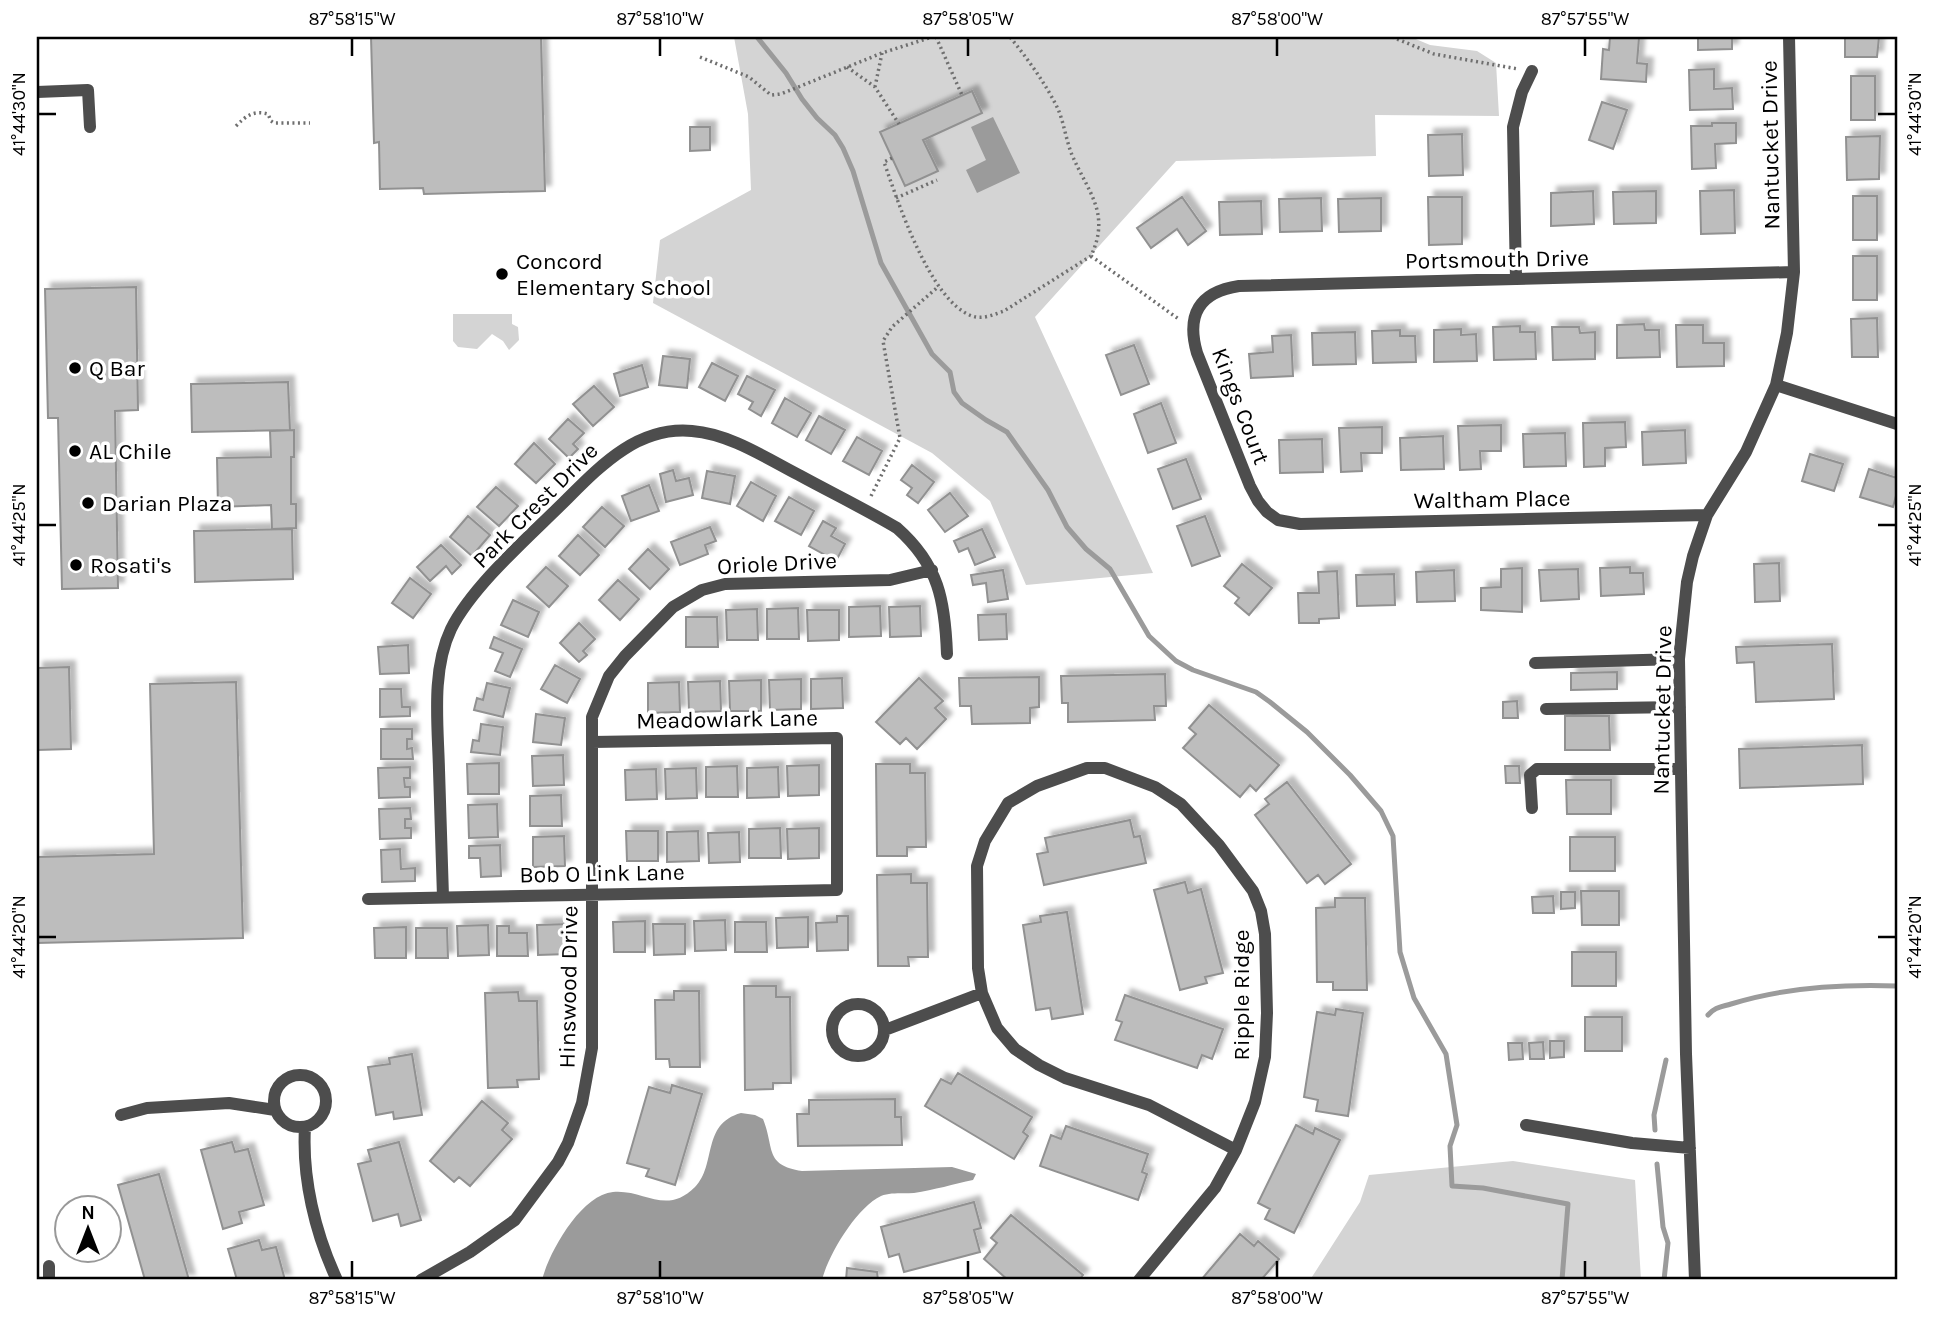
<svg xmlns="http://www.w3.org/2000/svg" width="1934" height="1317" viewBox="0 0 1934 1317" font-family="Karla,sans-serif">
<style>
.green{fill:#d4d4d4}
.water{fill:#9b9b9b}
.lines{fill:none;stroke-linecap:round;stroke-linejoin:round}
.stream{stroke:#9b9b9b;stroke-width:5}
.building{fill:#bdbdbd;stroke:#919191;stroke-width:2;filter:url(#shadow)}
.path{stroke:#6f6f6f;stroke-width:3.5;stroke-dasharray:2 3.5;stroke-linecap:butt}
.minor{stroke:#4d4d4d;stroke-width:12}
.ticks{fill:none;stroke:#000;stroke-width:2.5}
.poi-dot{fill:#000;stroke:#fff;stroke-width:2.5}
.labels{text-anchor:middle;stroke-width:7;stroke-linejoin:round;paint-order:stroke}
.street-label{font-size:23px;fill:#000;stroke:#fff}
.poi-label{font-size:23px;fill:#000;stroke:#fff;text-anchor:start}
.neatline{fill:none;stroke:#000;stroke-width:2.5}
.ticks-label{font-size:18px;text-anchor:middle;fill:#000}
</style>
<defs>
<filter id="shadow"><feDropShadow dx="6" dy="-6" stdDeviation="2" flood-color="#0004"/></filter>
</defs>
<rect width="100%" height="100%" fill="#fff"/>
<!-- green -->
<path class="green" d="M734 37H1411L1430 45 1477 51 1496 63 1499 116 1375 115 1376 156 1176 161 1035 317 1153 573 1026 585 990 501 932 453 653 303 660 240 751 190 748 114Z
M453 314H512V324L518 327 519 340 509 350 503 341 492 334 477 349 458 347 453 341Z
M1513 1161 1635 1180 1641 1280H1310L1360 1202 1369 1175Z"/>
<!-- water -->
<path class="water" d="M993 117 1020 173 977 193 966 170 986 160 971 127Z
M741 1113 755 1115 763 1119C775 1149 764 1165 802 1171L952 1167 976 1174 973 1180C954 1184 934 1190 914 1193 904 1194 891 1192 881 1196 857 1207 828 1255 822 1280H542C549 1252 581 1195 613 1192 644 1189 666 1216 695 1187 717 1165 701 1124 741 1113Z"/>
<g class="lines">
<!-- stream -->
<path class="stream" d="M757 37 786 73 802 99 817 118 835 135 843 148 853 171 881 263 932 354 950 372 954 392 962 403 986 420 1007 432 1048 490 1067 527 1086 549 1110 569 1149 636 1176 661 1193 670 1256 692 1270 702 1307 732 1350 775 1381 811 1393 836 1400 952 1414 998 1446 1054 1457 1125 1450 1146 1452 1186 1483 1188 1568 1204 1562 1280
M1708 1015C1715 1007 1721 1007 1731 1004 1785 987 1841 984 1897 986
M1655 1130 1654 1115 1666 1060
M1657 1164 1663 1227 1668 1243 1664 1280"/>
</g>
<!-- building -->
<path class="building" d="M371 37H541L545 191 424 194 423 188 380 189 379 142 374 143Z
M1610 37 1639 38 1637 63 1647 64 1646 82 1601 79 1603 49 1609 50Z
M1698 37H1732V49L1698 50Z
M1845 37H1879L1877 57H1845Z
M1714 69V89L1732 88 1733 109 1690 110 1689 70Z
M1851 76H1875V120H1851Z
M972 91 982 113 923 140 938 171 905 186 880 132Z
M1602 102 1627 110 1613 149 1589 140Z
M1712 123H1736V143L1715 144 1716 168 1692 169 1691 126H1712Z
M690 127H710V150L690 151Z
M1462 134 1463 175 1429 176 1428 135Z
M1880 136 1879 179 1847 180 1846 137Z
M1734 190 1735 233 1701 234 1700 191Z
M1593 191 1594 224 1551 226V193Z
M1656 191V223L1614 224 1613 192Z
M1853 196H1877V240H1853Z
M1182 197 1206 231 1188 245 1177 229 1151 248 1137 228Z
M1428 197H1462V244L1429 245Z
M1321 198 1322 231 1280 232 1279 199Z
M1381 198V231L1339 232 1338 199Z
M1261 201 1262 234 1220 235 1219 202Z
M1853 256H1877V300H1853Z
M136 287 138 410 115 411 118 588 62 589 58 418H48L45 289Z
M1877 318 1878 357H1852L1851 319Z
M1644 324 1645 330H1659L1660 357 1617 358V325Z
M1676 325H1703V343H1724V366L1677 367Z
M1520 326V332H1535L1536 359 1494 360 1493 327Z
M1552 327H1579L1580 333 1595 332V359L1553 360Z
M1461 329V335L1476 334 1477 361 1434 362V330Z
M1400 330V336H1415L1416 362 1373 363 1372 331Z
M1355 332 1356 364 1313 365 1312 333Z
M1291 335 1293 376 1251 378 1249 354 1273 352 1272 336Z
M1134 345 1149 384 1121 395 1106 355Z
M663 356 690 359 687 388 659 385Z
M712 363 738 376 725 401 699 387Z
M642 365 648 387 620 396 614 374Z
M747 376 775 390 761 416 749 409 753 402 738 394Z
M288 382 290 430 192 432 191 384Z
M594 386 614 407 593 426 573 404Z
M785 398 811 413 797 437 772 423Z
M1161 403 1176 443 1148 453 1134 414Z
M819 416 845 430 831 454 806 440Z
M568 419 584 433 573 444 578 449 569 458 549 439Z
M1625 422 1626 447 1605 448V466L1584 467 1583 423Z
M1501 425V451H1480L1481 469 1460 470 1458 426Z
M1382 427V453H1361L1362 471 1341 472 1339 428Z
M294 430V457H291V504H296V528L272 529 271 505 218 507 217 458 271 457 270 431Z
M1685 430 1686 463 1643 465 1642 432Z
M1565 433 1566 466 1524 467 1523 434Z
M1443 436 1444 469 1401 470 1400 438Z
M857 437 882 451 869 475 843 461Z
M1322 439 1323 472 1280 473 1279 440Z
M534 443 555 464 536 483 515 464Z
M1810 454 1843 464 1834 491 1802 481Z
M1186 459 1201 499 1173 509 1158 469Z
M912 465 934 482 918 503 907 495 912 488 901 480Z
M1869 469 1897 478V492L1893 507 1860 497Z
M673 470 676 481 689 478 693 495 666 502 660 474Z
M707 471 735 476 730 504 702 498Z
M751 482 776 496 763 521 737 506Z
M649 485 659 511 631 521 622 496Z
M496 487 518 506 499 526 477 507Z
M950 493 968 516 945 532 928 510Z
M789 497 814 511 801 535 775 521Z
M602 507 624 526 605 547 583 527Z
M468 516 490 535 472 556 450 537Z
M1205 516 1220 556 1192 566 1177 526Z
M823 521 836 528 831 536 845 544 836 561 809 546Z
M710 527 716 541 705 545 708 554 680 565 671 542Z
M292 529 293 579 195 582 194 531Z
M982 529 995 557 975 565 968 548 959 552 954 541Z
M578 535 599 555 580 575 559 556Z
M441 545 461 565 452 574 446 566 430 581 417 567Z
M648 549 669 569 650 589 629 569Z
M1779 563 1780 601 1755 602 1754 564Z
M1242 564 1272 588 1249 615 1235 603 1239 598 1224 586Z
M546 567 568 586 549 607 527 587Z
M1630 567V573H1643L1644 594 1601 596 1600 568Z
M1522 568V612L1481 610V588L1501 587V569Z
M1578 569 1579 599 1541 601 1539 570Z
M1003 570 1008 599 988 602 986 583 973 585 971 575Z
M1454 570 1455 601 1417 602 1416 572Z
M1337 571 1339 618 1319 619V623H1299L1298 593H1319L1318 572Z
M1394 574 1395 605 1357 606 1356 575Z
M410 578 431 594 413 618 392 603Z
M618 580 639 599 620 620 599 600Z
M513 600 539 612 528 637 501 625Z
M880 606 881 636 849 637V607Z
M920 606 921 636 890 637 889 607Z
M798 608 799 639H767V609Z
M757 609 758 640H727L726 610Z
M807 610H839V640L808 641Z
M1006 614 1007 639 979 640 978 615Z
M686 617H717L718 647H686Z
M579 623 595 639 583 651 587 655 579 662 560 643Z
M494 637 522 649 510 677 495 671 503 653 490 648Z
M1832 644 1834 699 1756 702 1754 662 1737 663 1736 647Z
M408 645 409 673 380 674 378 647Z
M555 665 580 679 567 703 541 689Z
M69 667 71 749 37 750V668Z
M1617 672V689L1571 690V673Z
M1165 674 1166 706H1154L1155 720 1068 722V703H1062L1061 676Z
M1039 677V707L1030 708V723L972 724 971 706H960L959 678Z
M842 678 843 708 811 709V679Z
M919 678 943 701 935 708 946 719 917 749 906 738 900 744 876 722Z
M801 679V709L770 710 769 680Z
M761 680V711H730L729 681Z
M720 681 721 711 689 712 688 682Z
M236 682 243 938 37 943V857L154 854 150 684Z
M679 682 680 712 648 713V683Z
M487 683 510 688 503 717 474 710 477 698 483 700Z
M380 689H401L402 707H410V716L380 717Z
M1517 701 1518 718H1503V702Z
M1209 705 1279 765 1256 791 1250 785 1240 797 1183 748 1196 734 1189 728Z
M536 714 565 718 561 745 533 742Z
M1565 716H1609L1610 750H1565Z
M481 724 503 727 500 755 471 752 473 740 479 741Z
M381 729H412V739H407V749L412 748 413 759H381Z
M1862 745 1863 784 1740 788 1739 749Z
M563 755 564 785 533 786 532 756Z
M499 763V794H468L467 764Z
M876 764H910V773H925L926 847H907V856H877Z
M819 765V795L788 796 787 766Z
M737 766 738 797H706V767Z
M1505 766H1519L1520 783H1506Z
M410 767V778H404L405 787H410V797L379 798 378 768Z
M778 767 779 797 747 798V768Z
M696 768 697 798 666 799 665 769Z
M656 769 657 799 626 800 625 770Z
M1566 780H1611V814H1567Z
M1287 782 1351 864 1325 884 1318 875 1307 883 1255 815 1269 804 1265 799Z
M561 795 562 826H530V796Z
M497 804 498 837 469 838 468 805Z
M410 808 411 819H405V828H411V838L380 839 379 809Z
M1130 820 1134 837 1140 836 1146 863 1044 885 1037 854 1048 852 1045 838Z
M780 828 781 858H749V829Z
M819 828V858L788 859 787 829Z
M626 831H658V861H627Z
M698 831 699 861 667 862V832Z
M739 832 740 862 709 863 708 833Z
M564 836 565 866 533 867V837Z
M1570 837H1615V871H1570Z
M500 845 501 876 481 877 480 858H469V846Z
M400 849 401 869 415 868V881L382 882 381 850Z
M911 874V883H927L928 957H908L909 966H878L877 875Z
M1185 882 1188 893 1201 889 1223 973 1205 977 1207 983 1180 990 1154 890Z
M1581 891H1619V925H1582Z
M1561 892H1575V908L1561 909Z
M1553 896 1554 913H1533L1532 897Z
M1335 898H1365L1367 990H1333V982H1317L1316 908 1335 907Z
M1067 912 1083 1014 1052 1019 1050 1008 1036 1010 1023 925 1041 922 1040 916Z
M837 916H848V950L817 951 816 923 837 922Z
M808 917V947L777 948 776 918Z
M725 920 726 950 695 951 694 921Z
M645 921V952H614L613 922Z
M735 922H766L767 952H735Z
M568 924 569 954 538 955 537 925Z
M653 924H685V954L654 955Z
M488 925 489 955 458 956 457 926Z
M497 926H509V933H527L528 956H497Z
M406 927V958H375L374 928Z
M416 928H447L448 958H416Z
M1572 952H1616V986H1572Z
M744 986H776V997H790L791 1083H773V1089L745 1090Z
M674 991H699L700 1067H670L669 1059H656L655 1000H674Z
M518 992 519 1001H537L539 1079 517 1080 518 1087 488 1088 485 993Z
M1125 995 1223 1029 1212 1059 1202 1055 1197 1068 1115 1040 1122 1022 1116 1020Z
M1336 1009 1363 1013 1348 1116 1316 1111 1318 1100 1304 1097 1317 1012 1335 1015Z
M1585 1017H1622V1051H1585Z
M1550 1041H1564V1057L1550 1058Z
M1543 1042 1544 1059H1530L1529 1043Z
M1508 1043H1522L1523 1059 1509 1060Z
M412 1054 422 1115 394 1119 393 1112 376 1115 368 1067 390 1064 389 1058Z
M958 1073 1032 1117 1023 1132 1028 1136 1014 1159 925 1106 941 1079 951 1084Z
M672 1085 702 1094 675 1185 646 1176 649 1169 627 1163 649 1087 670 1093Z
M895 1099V1117H901L902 1145 798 1146 797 1114H809V1100Z
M482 1101 508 1123 502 1130 512 1139 470 1186 459 1177 454 1182 430 1161Z
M1296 1125 1313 1134 1315 1128 1340 1140 1294 1233 1265 1219 1270 1209 1258 1203Z
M1066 1126 1148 1154 1142 1172 1147 1174 1138 1200 1040 1166 1051 1135 1061 1139Z
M232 1142 235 1152 248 1149 264 1205 239 1212 242 1223 223 1229 201 1150Z
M399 1142 421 1220 401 1226 398 1214 373 1221 358 1164 371 1161 368 1150Z
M159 1174 189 1280H145L118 1185Z
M974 1202 981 1228 974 1230 980 1252 904 1272 899 1254 889 1257 881 1227Z
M1011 1215 1083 1275 1079 1280H1008L984 1259 997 1243 991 1238Z
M1240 1234 1254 1246 1258 1241 1279 1259 1261 1280H1201Z
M259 1240 262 1250 276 1247 285 1280H237L228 1249Z
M847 1268 877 1272 878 1280H846Z"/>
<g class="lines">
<!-- path -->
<path class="path" d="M936 37 962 95
M1392 37 1434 54 1518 69
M700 57 749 77 771 95 781 94 882 53 932 37
M847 67 875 87 899 124
M875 87 882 53
M236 126C246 116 253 110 268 114L271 121 274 123H310
M892 158 884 162C898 202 930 301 972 316 983 320 995 314 1004 311L1091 256C1111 213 1088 192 1072 155 1066 140 1064 123 1058 109 1046 84 1027 58 1010 37
M896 198 937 180
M1091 256 1180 320
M871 496 900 438 883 341 892 327 939 286"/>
<!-- minor -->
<path class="minor" d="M37 92 88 90 90 127
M1516 279 1513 127 1522 92 1532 71
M1776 385 1897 424
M1707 515 1300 524 1278 520 1267 512 1258 501 1250 486 1197 353C1186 315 1199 292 1239 286L1794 272
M1535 663 1679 659
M1546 709 1680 707
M1532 808 1530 775 1537 769H1681
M443 897C442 855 440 812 439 770 438 725 431 671 451 629 473 585 531 535 567 499 602 464 639 426 692 431 730 434 766 458 799 475 832 493 865 509 897 528 939 565 945 601 947 654
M368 899 837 890V738L592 742
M832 1030a26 26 0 1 1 52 0a26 26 0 1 1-52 0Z
M885 1030 982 993
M274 1101a26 26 0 1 1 52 0a26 26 0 1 1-52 0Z
M121 1115 147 1108 229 1103 275 1110
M1526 1125 1632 1143 1690 1148
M305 1127C302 1178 315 1233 337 1280
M49 1266V1280
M421 1280 470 1252 515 1220 558 1162 568 1143 582 1103 592 1048V717L609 676 625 656 673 607 702 590 725 584 890 580 932 570
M1139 1280 1215 1188 1236 1150 1255 1102 1265 1057 1267 1013 1265 934 1261 911 1253 891 1219 845 1181 804 1155 787 1105 768H1087L1037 786 1008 803 985 841 977 866 978 968 982 993 997 1028 1015 1049 1039 1065 1065 1078 1149 1105 1236 1150
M1695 1280 1686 1054 1679 659 1687 582 1693 556 1707 515 1746 452 1776 385 1787 333 1794 272 1789 37"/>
</g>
<!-- ticks -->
<path class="ticks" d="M352 38V56M660 38V56M968 38V56M1277 38V56M1585 38V56M38 114H56M1878 114H1896M38 525H56M1878 525H1896M38 937H56M1878 937H1896M352 1261V1278M660 1261V1278M968 1261V1278M1277 1261V1278M1585 1261V1278"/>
<!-- markers -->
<g class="poi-dot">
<circle cx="502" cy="274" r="7"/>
<circle cx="75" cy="368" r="7"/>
<circle cx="75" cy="451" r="7"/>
<circle cx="88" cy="503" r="7"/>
<circle cx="76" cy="565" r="7"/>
</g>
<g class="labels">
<!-- street labels -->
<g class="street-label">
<text transform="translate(1770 145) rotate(-91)" y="8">Nantucket Drive</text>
<text transform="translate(1497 259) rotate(-1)" y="8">Portsmouth Drive</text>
<text transform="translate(1241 406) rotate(69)" y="8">Kings Court</text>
<text transform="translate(1492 499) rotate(-1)" y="8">Waltham Place</text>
<text transform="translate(535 505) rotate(-45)" y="8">Park Crest Drive</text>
<text transform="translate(777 563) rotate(-3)" y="8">Oriole Drive</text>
<text transform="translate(1662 710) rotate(-89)" y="8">Nantucket Drive</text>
<text transform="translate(727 719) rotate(-1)" y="8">Meadowlark Lane</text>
<text transform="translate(602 873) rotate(-1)" y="8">Bob O Link Lane</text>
<text transform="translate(568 987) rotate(-89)" y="8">Hinswood Drive</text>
<text transform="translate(1241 995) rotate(-90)" y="8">Ripple Ridge</text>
</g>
<!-- poi labels -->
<g class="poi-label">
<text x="516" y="269">Concord<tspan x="516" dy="26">Elementary School</tspan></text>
<text x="89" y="376">Q Bar</text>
<text x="89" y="459">AL Chile</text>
<text x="102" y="511">Darian Plaza</text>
<text x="90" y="573">Rosati's</text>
</g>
</g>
<!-- border -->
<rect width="1934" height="1317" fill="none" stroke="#ffffff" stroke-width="77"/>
<!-- north arrow -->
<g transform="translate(88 1229)"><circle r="33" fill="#ffffff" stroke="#999999" stroke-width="2"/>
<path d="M0-5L12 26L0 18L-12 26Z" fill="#000000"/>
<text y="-10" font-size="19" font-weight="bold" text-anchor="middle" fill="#000000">N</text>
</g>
<rect x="38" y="38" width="1858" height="1240" class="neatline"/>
<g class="ticks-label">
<text x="352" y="25">87°58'15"W</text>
<text x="660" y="25">87°58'10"W</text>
<text x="968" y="25">87°58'05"W</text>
<text x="1277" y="25">87°58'00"W</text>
<text x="1585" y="25">87°57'55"W</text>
<text transform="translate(19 114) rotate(-90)" y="6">41°44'30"N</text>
<text transform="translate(1915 114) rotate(-90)" y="6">41°44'30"N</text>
<text transform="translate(19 525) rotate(-90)" y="6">41°44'25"N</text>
<text transform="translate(1915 525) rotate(-90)" y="6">41°44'25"N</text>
<text transform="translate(19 937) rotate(-90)" y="6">41°44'20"N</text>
<text transform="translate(1915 937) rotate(-90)" y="6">41°44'20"N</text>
<text x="352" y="1304">87°58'15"W</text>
<text x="660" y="1304">87°58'10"W</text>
<text x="968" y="1304">87°58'05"W</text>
<text x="1277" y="1304">87°58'00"W</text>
<text x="1585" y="1304">87°57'55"W</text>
</g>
</svg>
